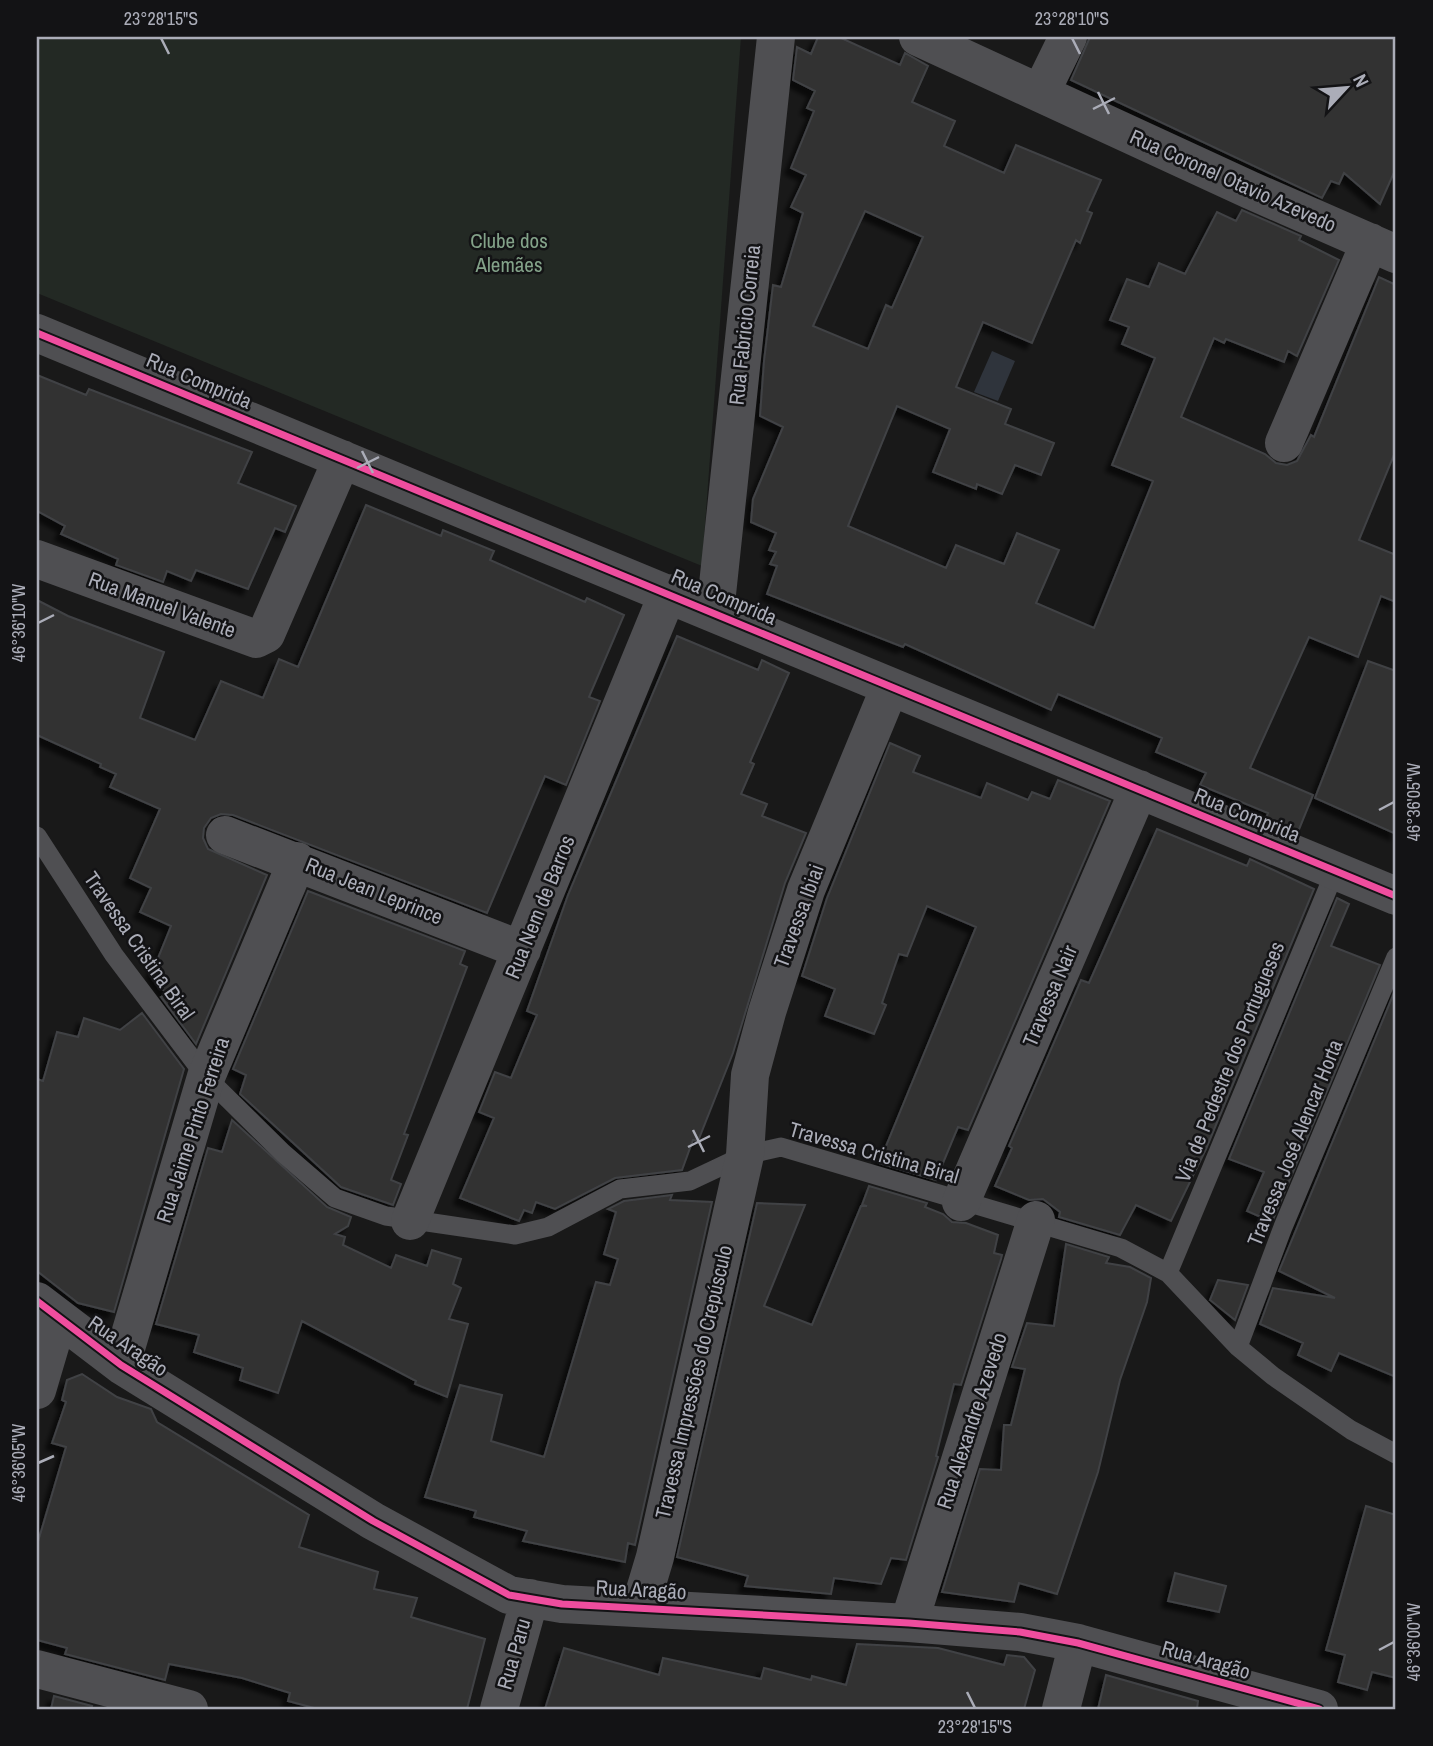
<svg xmlns="http://www.w3.org/2000/svg" width="1433" height="1746" viewBox="0 0 1433 1746" font-family="'Archivo Narrow',sans-serif">
<style>
.green{fill:#232924}
.water{fill:#2f343c}
.building{fill:#323233;stroke:#414245;stroke-width:2;fill-rule:evenodd;filter:url(#shadow)}
.lines{fill:none;stroke-linecap:round;stroke-linejoin:round}
.service{stroke:#4f4f52;stroke-width:19}
.minor{stroke:#4f4f52;stroke-width:38}
.cycleway-casing{stroke:#131315;stroke-width:11}
.cycleway{stroke:#ef4d9e;stroke-width:7}
.ticks{fill:none;stroke:#abadb8;stroke-width:2.5}
.labels{text-anchor:middle;stroke-width:5;stroke-linejoin:round;paint-order:stroke}
.street-label{font-size:21px;fill:#abadb8;stroke:#131315}
.park-label{font-size:21px;fill:#83a289;stroke:#131315}
.neatline{fill:none;stroke:#abadb8;stroke-width:2.5}
.ticks-label{font-size:18px;text-anchor:middle;fill:#abadb8}
</style>
<defs>
<filter id="shadow"><feDropShadow dx="-6" dy="6" stdDeviation="2" flood-color="#0009"/></filter>
</defs>
<rect width="100%" height="100%" fill="#191919"/>
<!-- green -->
<path class="green" d="M37 37H741L702 566 37 293Z"/>
<!-- water -->
<path class="water" d="M992 351 1015 361 998 401 974 392Z"/>
<!-- building -->
<path class="building" d="M818 37H839L900 65 905 53 928 66 912 102 955 121 944 146 1004 173 1016 145 1101 180 1087 211 1092 213 1080 243 1076 240 1032 343 983 322 956 387 1011 409 1005 424 1054 443 1041 475 1015 465 1002 494 977 484 976 489 933 472 950 429 897 406 848 526 946 568 956 545 1004 564 1017 533 1059 550 1036 603 1094 628 1153 481 1112 465 1155 358 1122 344 1129 327 1110 320 1127 279 1149 287 1159 263 1185 274 1217 212 1236 221 1242 210 1301 236 1299 240 1339 260 1297 356 1288 351 1284 362 1226 339 1224 343 1214 338 1181 417 1265 454 1276 463 1287 465 1297 461 1311 435 1314 437 1379 277 1396 285V450L1359 540 1396 555V602L1381 596 1358 657 1309 637 1250 768 1313 795 1298 832 1266 818 1268 813 1200 785 1206 773 1156 752 1162 738 1058 694 1051 710 905 644 903 647 767 594 777 566 770 564 776 552 769 550 776 533 751 522 753 499 783 427 760 416 764 361 773 285 781 287 803 213 791 207 806 175 791 168 814 111 807 108 815 91 793 80 797 47 811 54ZM865 211 923 237 892 308 886 305 868 349 813 326Z
M1090 37H1396V168L1380 204 1344 173 1339 184 1331 181 1322 198 1071 80Z
M37 375 86 395 89 389 252 452 238 483 296 506 285 532 275 528 248 589 196 570 191 581 167 571 163 582 116 565 118 559 61 534 65 526 37 511Z
M366 505 441 536 443 530 494 551 490 560 585 602 587 598 624 615 589 697 600 701 566 785 545 776 487 913 233 815 221 814 211 818 204 828 203 838 208 849 267 875 196 1044 161 997 166 994 152 973 171 926 140 912 151 888 130 878 160 809 110 787 116 774 100 767 101 764 37 735V600L68 616 164 652 140 718 195 740 221 681 263 698 279 659 298 667Z
M677 636 758 670 762 660 789 673 750 762 754 764 741 794 767 804 762 816 806 833 785 883 733 1053 698 1141 693 1140 682 1170 615 1178 555 1209 536 1202 532 1213 524 1210 519 1221 460 1198 494 1118 479 1112 495 1072 511 1078 537 1015 527 1011 568 895Z
M1368 661 1396 671V834L1315 798Z
M890 743 920 756 913 772 981 798 987 783 1028 800 1032 792 1050 799 1058 780 1110 801 968 1130 958 1127 936 1180 879 1163 976 927 927 906 907 956 899 954 882 1003 886 1005 874 1034 825 1016 835 989 802 976 827 898Z
M1157 829 1247 866 1250 859 1314 889 1206 1149 1171 1221 1136 1205 1120 1235 1059 1217 1060 1212 1043 1199 1029 1200 995 1186 1012 1148 1009 1146 1081 980 1089 983Z
M308 891 465 951 460 964 467 967 404 1134 408 1135 391 1180 401 1184 393 1205 341 1187 240 1094 246 1075 233 1069Z
M1337 898 1349 904 1331 946 1380 965 1272 1222 1247 1211 1264 1172 1229 1159Z
M1396 988V1377L1339 1353 1331 1371 1298 1355 1303 1343 1260 1324 1273 1288 1335 1298 1279 1271Z
M142 1013 184 1069 114 1312 78 1303 37 1271V1079L43 1081 57 1032 78 1037 84 1018 120 1030Z
M232 1120 327 1207 351 1217 348 1226 335 1234 345 1237 343 1245 391 1268 396 1255 427 1266 432 1250 461 1259 453 1284 461 1288 449 1319 468 1324 447 1397 415 1384 416 1381 302 1321 278 1393 240 1380 243 1368 194 1352 199 1335 156 1324 208 1148 222 1152Z
M869 1186 927 1203 925 1207 943 1214 952 1222 966 1223 998 1235 994 1253 1002 1255 1001 1259 961 1385 954 1384 936 1456 938 1457 906 1560 891 1558 881 1584 834 1578 831 1594 745 1586 748 1576 677 1557 757 1203 805 1205 764 1306 812 1325 861 1206H867L862 1205Z
M672 1195 670 1200 712 1202 635 1545 628 1543 625 1562 523 1541 527 1531 474 1517 476 1511 425 1497 460 1385 502 1395 491 1441 544 1457 596 1282 610 1285 618 1259 604 1254 616 1212 608 1209 624 1201Z
M1066 1244 1109 1257 1106 1263 1130 1267 1151 1278 1147 1302 1120 1380 1098 1472 1057 1594 1019 1583 1014 1602 942 1592 980 1469 1001 1470 1004 1425H1011L1025 1369 1012 1367 1027 1323 1054 1326Z
M1218 1280 1248 1285 1235 1320 1210 1300Z
M82 1374 117 1397 151 1409 157 1422 309 1515 299 1547 378 1572 374 1589 417 1598 411 1617 485 1639 467 1709H318L288 1701 290 1693 242 1678 169 1664 165 1680 65 1654 67 1648 37 1640V1545L66 1447 52 1443 66 1402 62 1400 67 1380Z
M1366 1506 1396 1515V1678L1372 1672 1367 1690 1338 1682 1345 1655 1326 1650Z
M1175 1573 1226 1586 1219 1612 1168 1601Z
M857 1644 938 1648 1004 1665 1007 1655 1024 1657 1035 1670 1024 1709H545L564 1648 659 1675 663 1658 761 1679 764 1668 811 1680 812 1676 846 1685Z
M1106 1675 1198 1701 1197 1709H1098Z
M54 1696 92 1706 91 1709H51Z"/>
<g class="lines">
<!-- service -->
<path class="service" d="M37 836 114 955 206 1077 283 1153 335 1198 386 1216 515 1235 548 1227 620 1189 690 1181 745 1155 781 1147 1121 1248 1168 1273 1238 1347 1273 1376 1351 1430 1396 1454
M1168 1273 1336 869
M1238 1347 1283 1227 1396 957"/>
<!-- minor -->
<path class="minor" d="M918 37 1250 190 1396 254
M1041 92 1068 37
M37 333 1396 896
M1284 443 1370 242
M37 559 256 639 266 634 342 459
M715 613 776 37
M225 835 522 950
M961 1202 1139 789
M410 1221 668 593
M37 1301 121 1365 373 1521 509 1595 562 1604 909 1623 1020 1632 1078 1643 1319 1709
M121 1365 206 1077 297 861
M37 1390 58 1319
M640 1607 655 1557 745 1155 750 1075 767 1012 806 890 890 687
M909 1623 1036 1220
M37 1669 189 1709
M499 1709 530 1598
M1061 1709 1078 1643"/>
<defs>
<path id="cycleway" d="M37 333 1396 896
M37 1301 121 1365 373 1521 509 1595 562 1604 909 1623 1020 1632 1078 1643 1319 1709"/>
</defs>
<!-- cycleway casing -->
<use href="#cycleway" class="cycleway-casing"/>
<!-- cycleway -->
<use href="#cycleway" class="cycleway"/>
</g>
<!-- ticks -->
<path class="ticks" d="M161 38 169 54M1072 38 1080 54M1098 92 1109 114M1093 109 1115 98M362 451 373 473M357 468 379 457M38 623 54 615M1379 810 1394 802M693 1130 704 1152M688 1147 710 1136M38 1463 54 1456M1379 1650 1394 1642M967 1692 975 1708"/>
<g class="labels">
<!-- street labels -->
<g class="street-label">
<text transform="translate(1233 181) rotate(24)" y="7">Rua Coronel Otavio Azevedo</text>
<text transform="translate(745 325) rotate(-84)" y="7">Rua Fabricio Correia</text>
<text transform="translate(199 381) rotate(23)" y="7">Rua Comprida</text>
<text transform="translate(724 597) rotate(23)" y="7">Rua Comprida</text>
<text transform="translate(162 605) rotate(20)" y="7">Rua Manuel Valente</text>
<text transform="translate(1247 815) rotate(22)" y="7">Rua Comprida</text>
<text transform="translate(374 891) rotate(22)" y="7">Rua Jean Leprince</text>
<text transform="translate(540 907) rotate(-68)" y="7">Rua Nem de Barros</text>
<text transform="translate(799 916) rotate(-70)" y="7">Travessa Ibiai</text>
<text transform="translate(139 946) rotate(55)" y="7">Travessa Cristina Biral</text>
<text transform="translate(1050 996) rotate(-67)" y="7">Travessa Nair</text>
<text transform="translate(1230 1062) rotate(-68)" y="7">Via de Pedestre dos Portugueses</text>
<text transform="translate(193 1130) rotate(-72)" y="7">Rua Jaime Pinto Ferreira</text>
<text transform="translate(1295 1143) rotate(-68)" y="7">Travessa José Alencar Horta</text>
<text transform="translate(874 1153) rotate(16)" y="7">Travessa Cristina Biral</text>
<text transform="translate(128 1346) rotate(34)" y="7">Rua Aragão</text>
<text transform="translate(694 1382) rotate(-77)" y="7">Travessa Impressões do Crepúsculo</text>
<text transform="translate(972 1421) rotate(-72)" y="7">Rua Alexandre Azevedo</text>
<text transform="translate(641 1590) rotate(3)" y="7">Rua Aragão</text>
<text transform="translate(514 1654) rotate(-74)" y="7">Rua Paru</text>
<text transform="translate(1206 1660) rotate(16)" y="7">Rua Aragão</text>
</g>
<!-- park labels -->
<g class="park-label">
<text x="509" y="248">Clube dos<tspan x="509" dy="24">Alemães</tspan></text>
</g>
</g>
<!-- border -->
<rect width="1433" height="1746" fill="none" stroke="#131315" stroke-width="77"/>
<!-- north arrow -->
<g transform="translate(1346 88) rotate(64)" stroke="#131315" stroke-width="5" paint-order="stroke">
<path d="M0-5L12 26L0 18L-12 26Z" fill="#abadb8"/>
<text y="-10" font-size="19" font-weight="bold" text-anchor="middle" fill="#abadb8">N</text>
</g>
<rect x="38" y="38" width="1356" height="1670" class="neatline"/>
<g class="ticks-label">
<text x="161" y="25">23°28'15"S</text>
<text x="1072" y="25">23°28'10"S</text>
<text transform="translate(19 623) rotate(-90)" y="6">46°36'10"W</text>
<text transform="translate(1414 802) rotate(-90)" y="6">46°36'05"W</text>
<text transform="translate(19 1463) rotate(-90)" y="6">46°36'05"W</text>
<text transform="translate(1414 1642) rotate(-90)" y="6">46°36'00"W</text>
<text x="975" y="1733">23°28'15"S</text>
</g>
</svg>
